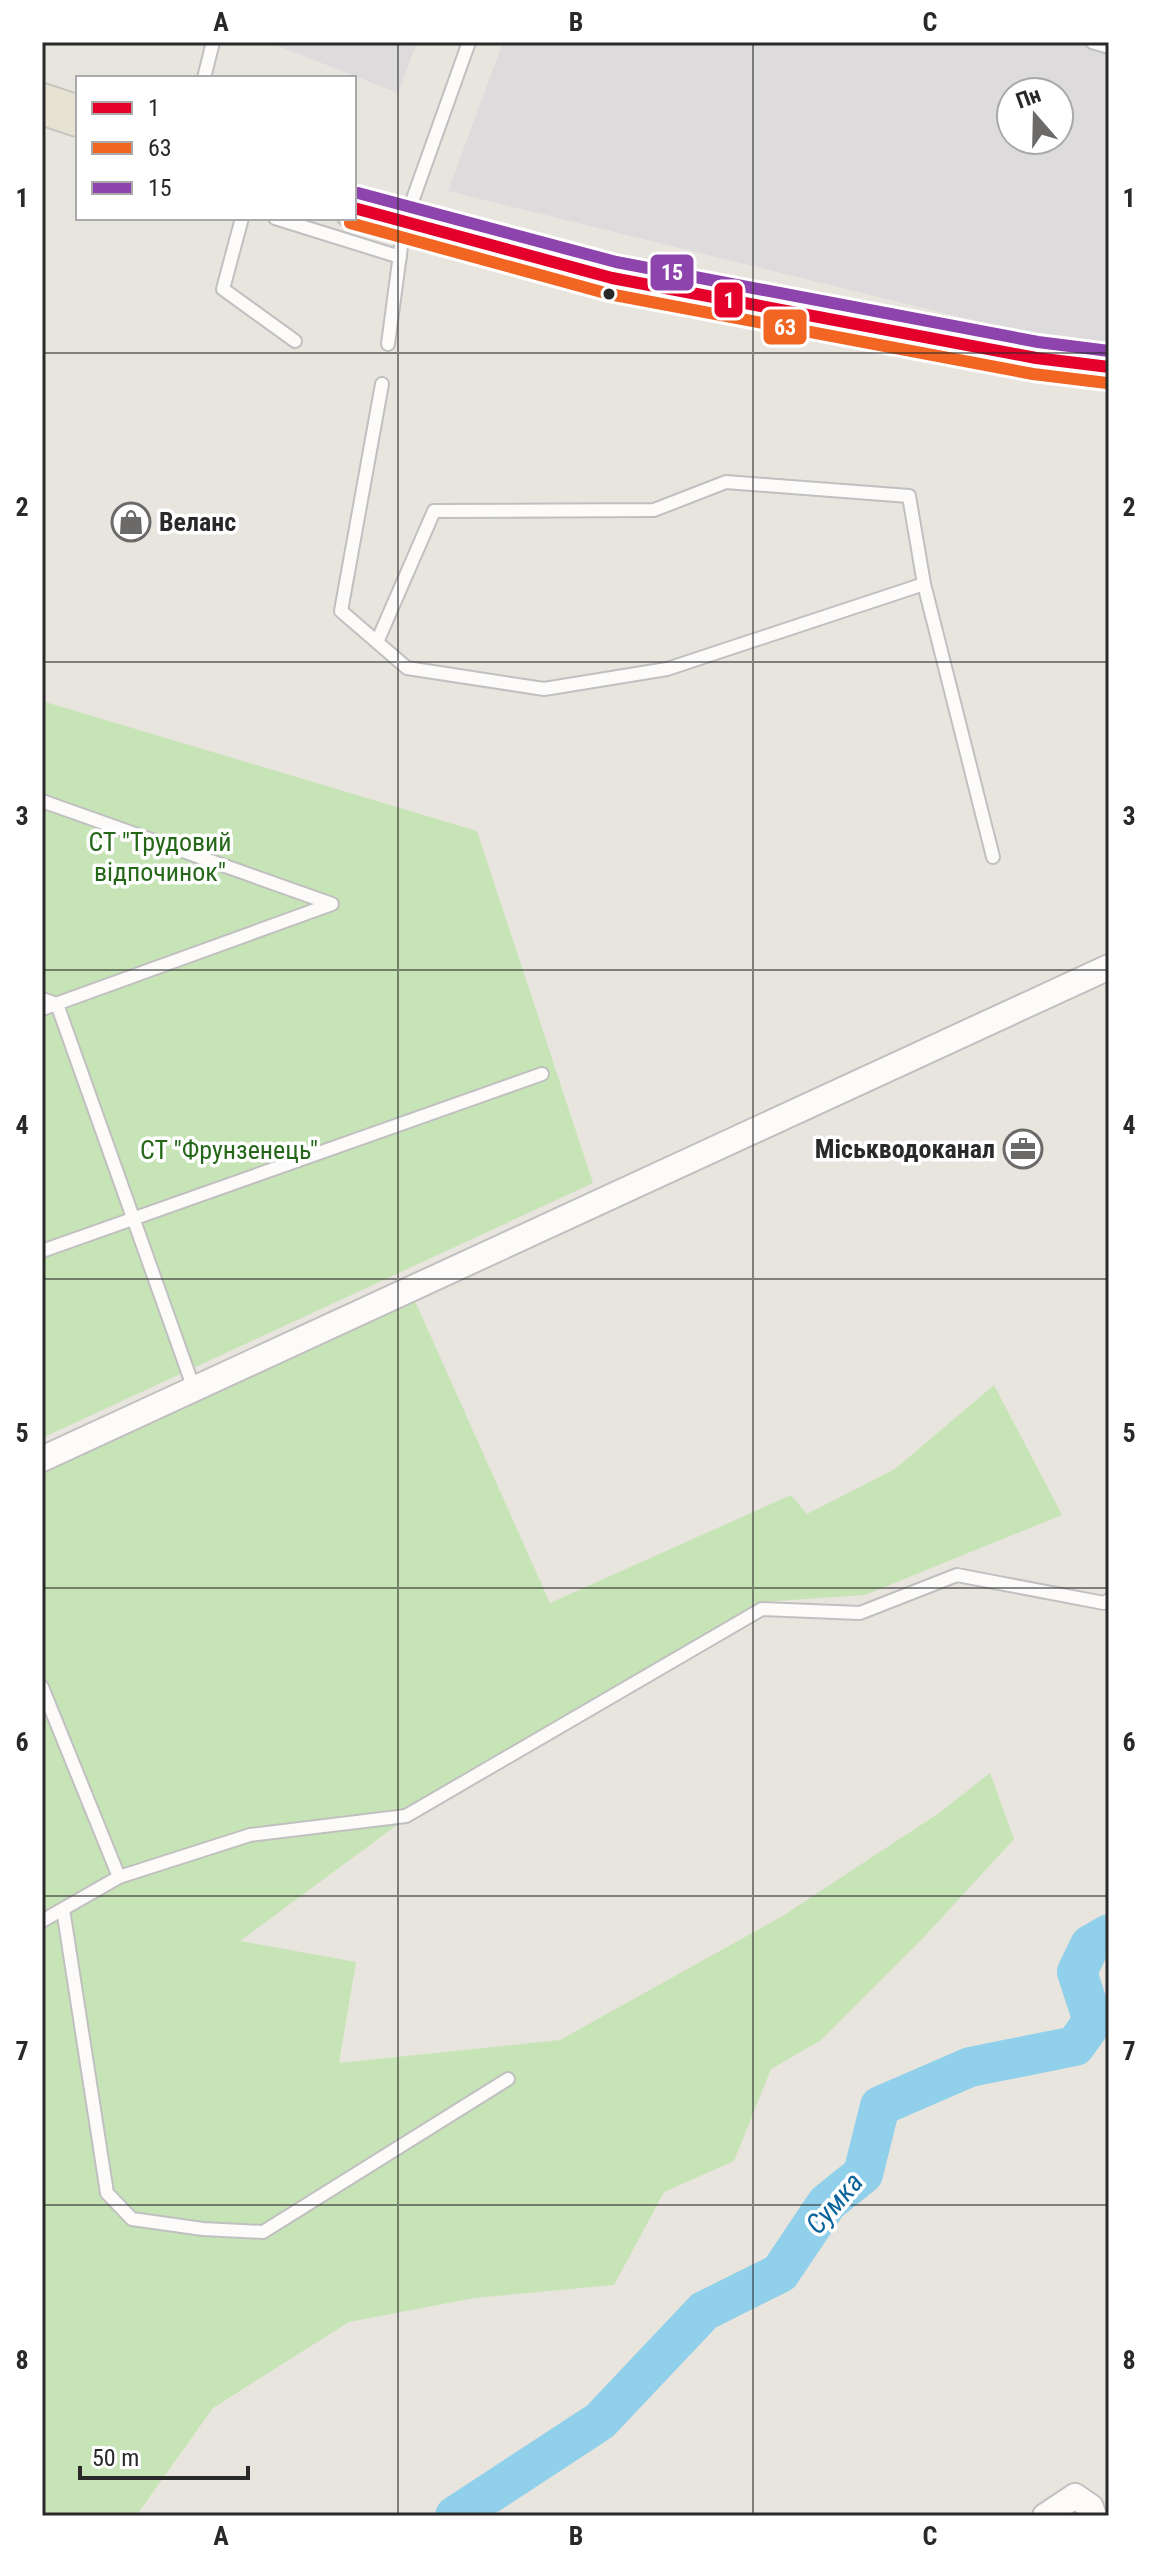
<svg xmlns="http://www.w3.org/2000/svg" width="1151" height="2558" viewBox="0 0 1151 2558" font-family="'Roboto Condensed',sans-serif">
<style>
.industrial{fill:#dedbdd;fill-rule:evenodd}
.green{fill:#c7e4b6}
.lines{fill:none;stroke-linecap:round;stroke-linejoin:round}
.river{stroke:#90d0eb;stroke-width:40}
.service-casing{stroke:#c1c0c0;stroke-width:16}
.minor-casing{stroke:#c1c0c0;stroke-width:28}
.primary-casing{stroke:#c4c3c0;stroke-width:44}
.service{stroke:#fcfbfa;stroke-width:12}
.minor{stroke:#fcfbfa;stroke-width:24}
.primary{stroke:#e6e2d2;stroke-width:40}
.bus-1-casing{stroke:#fff;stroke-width:18}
.bus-2-casing{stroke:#fff;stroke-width:18}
.bus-3-casing{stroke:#fff;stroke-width:18}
.bus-1{stroke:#e4002b;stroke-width:12}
.bus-2{stroke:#f26522;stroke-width:12}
.bus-3{stroke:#8e44ad;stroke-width:12}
.grid{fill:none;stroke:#292929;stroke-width:2;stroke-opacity:0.55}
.bus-dot{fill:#292929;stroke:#fff;stroke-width:3}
.labels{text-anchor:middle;stroke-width:7;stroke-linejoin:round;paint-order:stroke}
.poi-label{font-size:26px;font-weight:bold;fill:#292929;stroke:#fff;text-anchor:start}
.park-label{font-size:26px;fill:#256718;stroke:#fff}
.water-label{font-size:28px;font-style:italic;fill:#0b639b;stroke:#fff}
.line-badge{stroke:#fff;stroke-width:3}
.badge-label{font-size:22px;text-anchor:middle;font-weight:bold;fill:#fff}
.neatline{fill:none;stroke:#292929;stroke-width:3}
.grid-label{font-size:26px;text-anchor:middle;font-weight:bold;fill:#292929}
</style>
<rect width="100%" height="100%" fill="#e8e4de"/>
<!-- industrial -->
<path class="industrial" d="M268 42H417L398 93Z
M503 42H1109V342L1017 331 448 191ZM1011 92H1059V140H1011Z"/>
<!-- green -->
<path class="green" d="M42 701 477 831 593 1183 42 1438Z
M415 1301 550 1603 791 1495 807 1514 895 1469 994 1385 1062 1515 865 1595 761 1602 409 1816 240 1941 356 1962 339 2063 560 2040 781 1917 939 1813 990 1773 1014 1839 924 1937 821 2040 771 2069 734 2161 664 2192 614 2285 474 2298 349 2322 213 2408 136 2516H42V1471Z"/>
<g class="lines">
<!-- river -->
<path class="river" d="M455 2516 600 2421 704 2311 780 2273 827 2203 863 2174 880 2106 970 2067 1075 2046 1093 2021 1077 1972 1090 1945 1109 1934"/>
<defs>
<path id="service" d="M1092 42 1109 47
M204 78 213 42
M242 218 223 289 295 341
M275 218 400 257
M388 344 404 224 469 42
M382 384 341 611 407 668 544 689 667 669 924 584 993 857
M377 642 434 511 654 510 726 482 909 496 924 584
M42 801 332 904 42 1009
M42 999 57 1004 194 1389
M42 1251 542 1074
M42 1687 119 1877
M63 1909 107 2193 132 2219 203 2229 263 2232 508 2079
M42 1921 119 1877 250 1835 406 1816 762 1609 860 1613 957 1575 1104 1603 1109 1600"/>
<path id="minor" d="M42 1459 1109 967
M1045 2516 1075 2496 1091 2507 1094 2516"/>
<path id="primary" d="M42 104 78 116
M354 208 612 278 1036 358 1109 367"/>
</defs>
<!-- service casing -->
<use href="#service" class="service-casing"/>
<!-- minor casing -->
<use href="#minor" class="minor-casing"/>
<!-- primary casing -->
<use href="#primary" class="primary-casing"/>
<!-- service -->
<use href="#service" class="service"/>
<!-- minor -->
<use href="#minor" class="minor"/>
<!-- primary -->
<use href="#primary" class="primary"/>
<defs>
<path id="bus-1" d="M354 208 612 278 1036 358 1109 367"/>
<path id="bus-2" d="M350 223 609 294 1033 374 1107 383"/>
<path id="bus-3" d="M358 193 616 262 1038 342 1109 351"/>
</defs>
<!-- bus-1 casing -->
<use href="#bus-1" class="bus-1-casing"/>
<!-- bus-2 casing -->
<use href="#bus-2" class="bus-2-casing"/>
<!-- bus-3 casing -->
<use href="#bus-3" class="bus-3-casing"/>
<!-- bus-1 -->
<use href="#bus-1" class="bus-1"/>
<!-- bus-2 -->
<use href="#bus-2" class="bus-2"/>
<!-- bus-3 -->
<use href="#bus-3" class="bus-3"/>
</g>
<!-- grid -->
<path class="grid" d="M398 42V2516M753 42V2516M42 353H1109M42 662H1109M42 970H1109M42 1279H1109M42 1588H1109M42 1896H1109M42 2205H1109"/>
<!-- icons -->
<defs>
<symbol id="shop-ring" viewBox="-11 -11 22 22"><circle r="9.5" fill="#fff" stroke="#6c6a68" stroke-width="1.5"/><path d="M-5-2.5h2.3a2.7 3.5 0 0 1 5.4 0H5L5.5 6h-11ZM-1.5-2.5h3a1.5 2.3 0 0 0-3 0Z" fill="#6c6a68"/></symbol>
<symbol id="office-ring" viewBox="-11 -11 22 22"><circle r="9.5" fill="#fff" stroke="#6c6a68" stroke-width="1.5"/><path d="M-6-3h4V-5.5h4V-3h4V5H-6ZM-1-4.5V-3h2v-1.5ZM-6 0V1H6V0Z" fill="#6c6a68"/></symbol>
</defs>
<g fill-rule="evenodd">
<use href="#shop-ring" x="109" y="500" width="44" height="44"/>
<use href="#office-ring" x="1001" y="1127" width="44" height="44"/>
</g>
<!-- markers -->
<circle class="bus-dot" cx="609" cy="294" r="7"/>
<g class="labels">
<!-- poi labels -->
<g class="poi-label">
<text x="159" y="531">Веланс</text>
<text x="995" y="1158" text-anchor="end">Міськводоканал</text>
</g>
<!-- park labels -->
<g class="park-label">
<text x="160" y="851">СТ "Трудовий<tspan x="160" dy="30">відпочинок"</tspan></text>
<text x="229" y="1159">СТ "Фрунзенець"</text>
</g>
<!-- water labels -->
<g class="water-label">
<text transform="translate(834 2203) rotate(-49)" y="10">Сумка</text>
</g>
</g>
<g class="line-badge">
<rect x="649" y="253" width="46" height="39" rx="8" fill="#8e44ad"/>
<rect x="713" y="281" width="31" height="38" rx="8" fill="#e4002b"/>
<rect x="762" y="308" width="46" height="38" rx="8" fill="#f26522"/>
</g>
<g class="badge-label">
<text x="672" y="280">15</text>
<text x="729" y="308">1</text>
<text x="785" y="335">63</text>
</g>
<!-- border -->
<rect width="1151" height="2558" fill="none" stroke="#ffffff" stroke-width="88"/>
<!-- legend -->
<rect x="76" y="76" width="280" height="144" fill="#ffffff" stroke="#a9a9a9" stroke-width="2"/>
<rect x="92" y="102" width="40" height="12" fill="#e4002b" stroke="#a9a9a9" stroke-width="2"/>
<text x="148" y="116" font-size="24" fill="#292929">1</text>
<rect x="92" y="142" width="40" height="12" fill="#f26522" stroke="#a9a9a9" stroke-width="2"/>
<text x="148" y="156" font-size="24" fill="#292929">63</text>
<rect x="92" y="182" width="40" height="12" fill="#8e44ad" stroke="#a9a9a9" stroke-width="2"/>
<text x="148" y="196" font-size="24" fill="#292929">15</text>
<!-- north arrow -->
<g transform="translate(1035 116) rotate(340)"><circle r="38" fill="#ffffff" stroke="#a9a9a9" stroke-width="2"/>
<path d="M0-6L14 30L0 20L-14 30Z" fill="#6c6a68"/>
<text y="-12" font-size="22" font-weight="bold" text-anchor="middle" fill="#292929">Пн</text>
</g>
<!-- scale -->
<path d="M80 2466v12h168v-12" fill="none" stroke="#292929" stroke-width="4"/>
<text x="92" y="2466" font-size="24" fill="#292929" stroke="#ffffff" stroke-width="6" paint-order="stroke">50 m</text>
<rect x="44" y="44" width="1063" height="2470" class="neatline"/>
<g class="grid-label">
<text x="221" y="31">A</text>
<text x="576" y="31">B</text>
<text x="930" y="31">C</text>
<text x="22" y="207">1</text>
<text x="1129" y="207">1</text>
<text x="22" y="516">2</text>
<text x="1129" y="516">2</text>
<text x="22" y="825">3</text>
<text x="1129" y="825">3</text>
<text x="22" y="1134">4</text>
<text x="1129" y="1134">4</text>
<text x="22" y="1442">5</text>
<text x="1129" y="1442">5</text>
<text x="22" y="1751">6</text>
<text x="1129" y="1751">6</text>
<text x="22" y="2060">7</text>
<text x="1129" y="2060">7</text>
<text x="22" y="2369">8</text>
<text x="1129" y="2369">8</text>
<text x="221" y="2545">A</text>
<text x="576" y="2545">B</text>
<text x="930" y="2545">C</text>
</g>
</svg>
